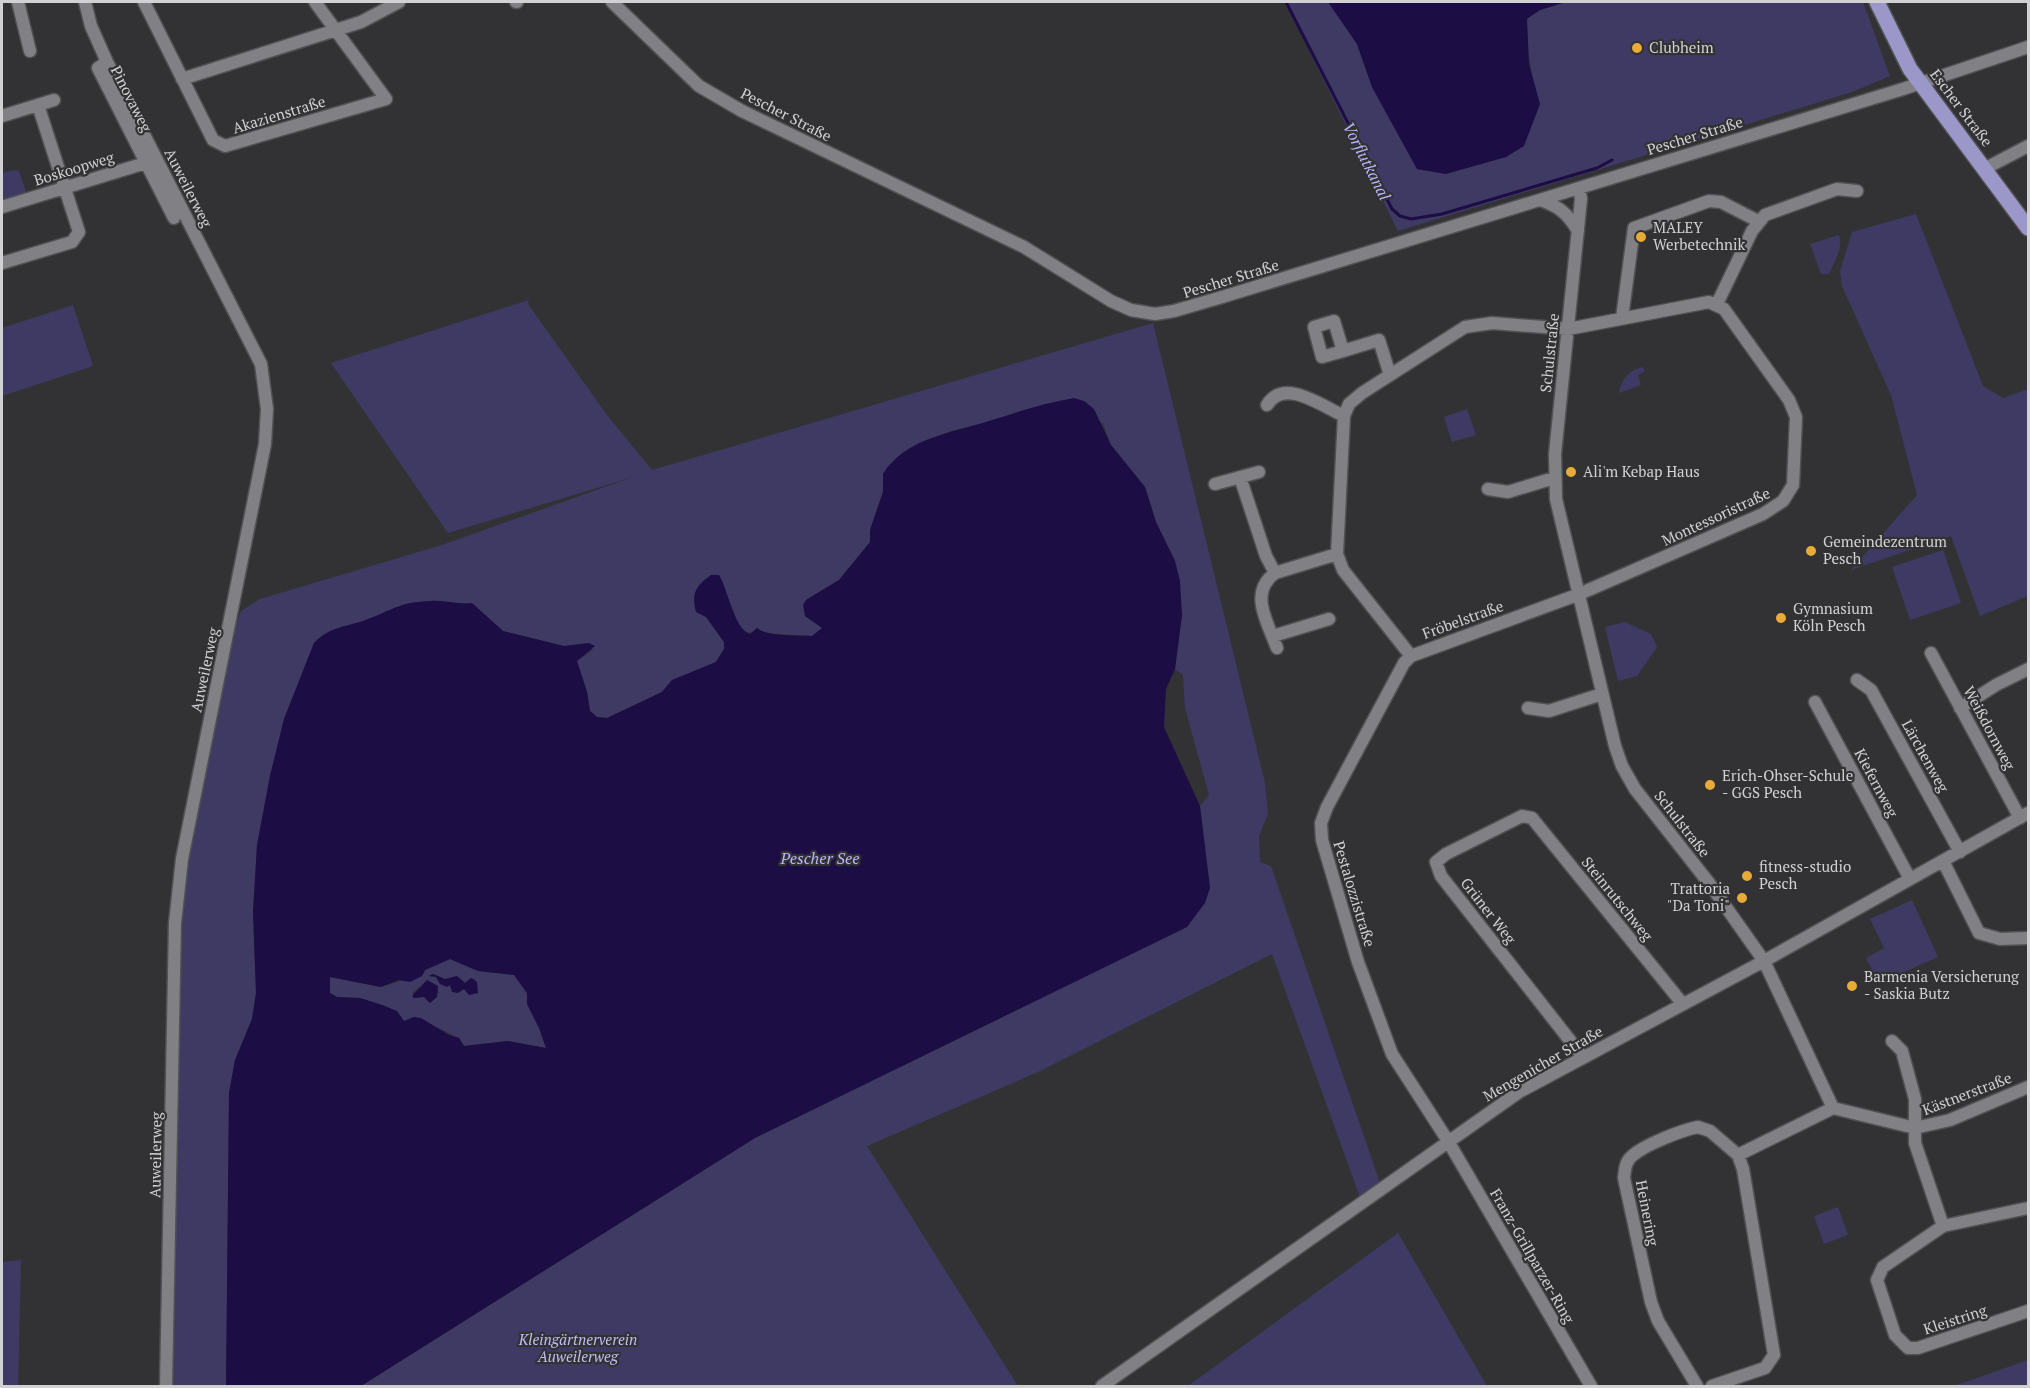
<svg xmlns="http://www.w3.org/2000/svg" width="2030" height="1388" viewBox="0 0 2030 1388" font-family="'PT Serif',serif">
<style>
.green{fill:#3f3a64;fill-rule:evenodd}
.water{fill:#1c0d44;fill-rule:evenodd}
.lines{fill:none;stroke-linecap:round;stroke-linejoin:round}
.stream{stroke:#1c0d44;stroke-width:3}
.minor-casing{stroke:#515154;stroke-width:15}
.major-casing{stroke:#515154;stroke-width:18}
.minor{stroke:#818185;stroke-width:12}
.major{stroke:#9b97c9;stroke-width:15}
.poi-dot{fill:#e9ab38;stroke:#323235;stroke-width:2}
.labels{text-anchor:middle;stroke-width:4.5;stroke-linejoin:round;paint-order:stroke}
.poi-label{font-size:15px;fill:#d1d1d3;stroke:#323235;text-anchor:start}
.street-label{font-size:15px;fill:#d1d1d3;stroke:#323235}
.park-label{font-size:15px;font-style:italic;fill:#c0bcf2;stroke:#323235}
.water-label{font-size:16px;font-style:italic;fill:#bbb4fc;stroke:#323235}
</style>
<rect width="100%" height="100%" fill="#323235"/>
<!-- green -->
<path class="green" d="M1285 2H1328L1357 44 1372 87 1417 169 1445 174 1506 157 1533 82 1526 37 1527 18 1540 10 1566 2H1863L1890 76 1852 92 1398 231Z
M15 170 19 171 27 195 2 203V173Z
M1916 214 1983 386 2003 398 2028 389V596L1980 616 1951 536 1851 570 1917 495 1891 395 1842 286 1840 271 1852 232Z
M1839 235C1843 249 1835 260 1829 274H1821L1810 244Z
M529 300 528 304 607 415 652 470 1153 323 1265 783 1268 814 1259 836 1260 862 1271 866 1380 1183 1360 1197 1272 954 1038 1072 867 1146 1018 1386H361L755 1138 1187 927 1210 888 1200 806 1209 795 1185 708 1183 675 1175 669 1182 615 1175 561 1156 522 1145 487 1111 445 1103 423 987 422 951 431 906 450 883 474V492L870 530V542L839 580 806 600 805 616 823 628 812 636 745 632 739 626 719 575 696 612 706 617 724 642V649L716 662 672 680 662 692 607 718 597 717 590 711 587 692 577 661 593 650 589 643 564 646 503 631 472 603C457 605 445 600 431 601 400 602 395 609 368 619 348 627 330 626 314 643L284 719 270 776 257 845 253 912 256 993 252 1019 235 1060 229 1093 226 1386H171L183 896 189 845 231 636 241 611 260 599 442 545 633 477 448 533 331 363Z
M73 305 93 366 2 396V328Z
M1643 367 1645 371 1638 375 1641 385 1619 393C1621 379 1630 370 1643 367Z
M1467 409 1476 435 1452 442 1444 417Z
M1943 550 1961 603 1910 620 1892 567Z
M1625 622 1651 634 1657 647 1637 676 1618 681 1605 627Z
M1912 900 1938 957 1879 983 1866 958 1884 948 1870 919Z
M450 959 478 971 514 975 527 993V1004L539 1028 546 1048 508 1041 464 1046 459 1038C452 1035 416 1016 412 1018 409 1019 407 1021 404 1021L394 1010 382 1005 360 998 337 997 330 993V977L381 987 424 974 425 970ZM433 974 445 979 457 976 465 984 471 978 475 979 476 992 469 995 464 989 458 993 449 985 440 984 436 977 428 976ZM426 982 433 983 439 992 430 1003 424 997 413 998V992Z
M1838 1207 1848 1235 1824 1244 1814 1216Z
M1398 1233 1487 1386H1188Z
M21 1260 18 1386H2V1262Z
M2028 1360V1386H1954Z"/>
<!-- water -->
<path class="water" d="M1328 2H1566L1540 10 1527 19 1529 64 1540 104 1524 146 1506 157 1446 174 1417 169 1372 87 1357 44Z
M1074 398 1084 401 1094 409 1111 445 1145 487 1156 522 1175 561 1180 581 1182 615 1175 669 1166 689 1164 727 1200 806 1210 888 1205 903 1187 927 755 1138 361 1386H226L229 1093 235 1060 252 1019 256 993 253 912 257 845 270 776 284 719 314 643C330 626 348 627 368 619 395 609 400 602 431 601 445 600 457 605 472 603L503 631 564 646 589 643 595 646 577 661 587 692 590 711 597 717 607 718 662 692 672 680 716 662 724 649V642L706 617 696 612C691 593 696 586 711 575H719C728 589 734 629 750 634L757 628C768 637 797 635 812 636L822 628 805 616 803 605 806 600 839 580 870 542V530L883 492V474C905 438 952 433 989 421 1018 412 1044 403 1074 398ZM450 959 478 971 514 975 527 993V1004L539 1028 546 1048 508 1041 464 1046 459 1038 449 1035 421 1018 414 1017 404 1021 397 1011 382 1005 360 998 337 997 330 993V977L381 987 399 980 410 982 422 976 425 970Z
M433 974 445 979 457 976 465 983 471 978 477 982 478 993 469 995 464 989 458 993 452 992 450 985 447 987 440 984 436 977 429 976Z
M427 980 438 986 437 997 430 1003 424 997 414 998 412 996Z"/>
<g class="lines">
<!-- stream -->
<path class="stream" d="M1286 2 1392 209 1400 216 1411 219 1442 214 1597 168 1612 160"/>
<defs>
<path id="minor" d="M18 2 30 51
M85 2 91 26 107 62 261 364 267 409 265 444 182 859 175 923 166 1386
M144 2 213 140 225 146 386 99 315 2
M516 2H517
M612 2 699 86 742 111 1024 247 1111 301 1131 310 1155 314 1174 311 1222 297 1903 89 2028 47
M107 62 98 68 174 218
M182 79 361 22 399 2
M2 116 54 100
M1984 169 2028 146
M1579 188 1581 199 1555 454 1556 499 1615 746 1622 766 1635 789 1709 883 1764 961 1833 1108 1738 1155 1710 1131 1698 1127C1682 1130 1644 1145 1632 1156 1625 1162 1625 1170 1624 1178L1651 1302 1658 1321 1697 1386
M1540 200C1559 206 1568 214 1578 231
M2 207 152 161
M2 263 72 242 79 232 38 105
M1717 304 1752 231 1765 215 1837 189 1857 191
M1622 318 1634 228 1709 201 1721 202 1758 221
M1343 351 1322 357 1314 327 1334 321 1343 351 1379 340 1390 375
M1267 405C1284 377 1322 406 1344 416
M1240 477 1266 556 1275 573
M1215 484 1259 472
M1488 489 1508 492 1554 478
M1273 636 1329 619
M1277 648C1268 623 1248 593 1275 573L1337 554
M1931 653 2020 818
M1411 656 1343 570 1337 554 1344 416 1349 404 1362 393 1465 327 1492 323 1568 329 1709 302 1724 309 1789 400 1796 417 1793 485 1783 501 1763 514 1577 595 1411 656 1404 663 1327 807 1321 823 1322 840 1358 962 1392 1054 1448 1141 1591 1386
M1857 680 1871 690 1960 852
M1815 702 1910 879
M1528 708 1549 711 1602 694
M1960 708 1996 685 2028 669
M1943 861 1979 933 2000 939 2028 938
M1892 1041 1902 1051 1915 1099V1143L1943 1226
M1583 1057 1441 876 1436 862 1446 854 1522 816 1532 818 1682 1003
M1833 1108 1915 1128 1950 1120 2028 1087
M2028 1208 1943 1226 1883 1267 1877 1280 1895 1335 1908 1348H1918L2028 1311
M1102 1386 1519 1092 1764 961 2028 813
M1712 1386 1765 1368 1774 1355 1743 1169 1738 1155"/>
<path id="major" d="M1877 2 1910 69 2028 228"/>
</defs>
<!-- minor casing -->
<use href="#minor" class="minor-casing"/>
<!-- major casing -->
<use href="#major" class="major-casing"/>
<!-- minor -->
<use href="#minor" class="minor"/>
<!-- major -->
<use href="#major" class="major"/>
</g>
<!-- markers -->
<g class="poi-dot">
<circle cx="1637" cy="48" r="6"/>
<circle cx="1641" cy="237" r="6"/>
<circle cx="1571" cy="472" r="6"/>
<circle cx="1811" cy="551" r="6"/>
<circle cx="1781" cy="618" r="6"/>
<circle cx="1710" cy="785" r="6"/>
<circle cx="1747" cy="876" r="6"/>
<circle cx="1742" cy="898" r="6"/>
<circle cx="1852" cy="986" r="6"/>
</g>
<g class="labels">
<!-- poi labels -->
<g class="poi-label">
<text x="1649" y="53">Clubheim</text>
<text x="1653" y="233">MALEY<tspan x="1653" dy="17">Werbetechnik</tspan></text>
<text x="1583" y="477">Ali'm Kebap Haus</text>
<text x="1823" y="547">Gemeindezentrum<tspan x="1823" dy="17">Pesch</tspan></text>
<text x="1793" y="614">Gymnasium<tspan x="1793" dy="17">Köln Pesch</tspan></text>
<text x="1722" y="781">Erich-Ohser-Schule<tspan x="1722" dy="17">- GGS Pesch</tspan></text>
<text x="1759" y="872">fitness-studio<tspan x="1759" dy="17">Pesch</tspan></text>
<text x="1730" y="894" text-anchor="end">Trattoria<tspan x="1730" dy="17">"Da Toni"</tspan></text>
<text x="1864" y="982">Barmenia Versicherung<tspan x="1864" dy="17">- Saskia Butz</tspan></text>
</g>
<!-- street labels -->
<g class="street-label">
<text transform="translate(131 99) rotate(63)" y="5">Pinovaweg</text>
<text transform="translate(1961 108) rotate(53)" y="5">Escher Straße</text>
<text transform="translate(279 115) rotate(-17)" y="5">Akazienstraße</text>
<text transform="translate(786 115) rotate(27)" y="5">Pescher Straße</text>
<text transform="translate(1695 136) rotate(-17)" y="5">Pescher Straße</text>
<text transform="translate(74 169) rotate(-17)" y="5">Boskoopweg</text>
<text transform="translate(188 188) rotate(63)" y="5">Auweilerweg</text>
<text transform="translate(1231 279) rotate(-17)" y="5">Pescher Straße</text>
<text transform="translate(1550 353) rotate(-84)" y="5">Schulstraße</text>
<text transform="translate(1716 517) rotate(-25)" y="5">Montessoristraße</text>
<text transform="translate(1463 620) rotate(-20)" y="5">Fröbelstraße</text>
<text transform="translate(205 670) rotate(-78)" y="5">Auweilerweg</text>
<text transform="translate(1989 728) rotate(62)" y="5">Weißdornweg</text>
<text transform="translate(1925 756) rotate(61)" y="5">Lärchenweg</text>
<text transform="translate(1876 783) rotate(62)" y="5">Kiefernweg</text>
<text transform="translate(1682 824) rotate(52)" y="5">Schulstraße</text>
<text transform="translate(1354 894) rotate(73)" y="5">Pestalozzistraße</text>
<text transform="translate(1617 899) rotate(51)" y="5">Steinrutschweg</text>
<text transform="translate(1488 911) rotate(52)" y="5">Grüner Weg</text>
<text transform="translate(1543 1064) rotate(-30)" y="5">Mengenicher Straße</text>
<text transform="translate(1967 1094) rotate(-21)" y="5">Kästnerstraße</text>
<text transform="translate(156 1155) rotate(-89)" y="5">Auweilerweg</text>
<text transform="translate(1647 1213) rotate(79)" y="5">Heinering</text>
<text transform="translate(1532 1256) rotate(60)" y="5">Franz-Grillparzer-Ring</text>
<text transform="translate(1955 1320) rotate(-18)" y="5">Kleistring</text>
</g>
<!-- park labels -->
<g class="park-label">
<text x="578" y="1345">Kleingärtnerverein<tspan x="578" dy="17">Auweilerweg</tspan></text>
</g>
<!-- water labels -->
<g class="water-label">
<text transform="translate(1367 161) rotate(63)" y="6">Vorflutkanal</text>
<text x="820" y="864">Pescher See</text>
</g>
</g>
<!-- border -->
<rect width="2030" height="1388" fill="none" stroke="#d1d1d3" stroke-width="6"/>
</svg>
